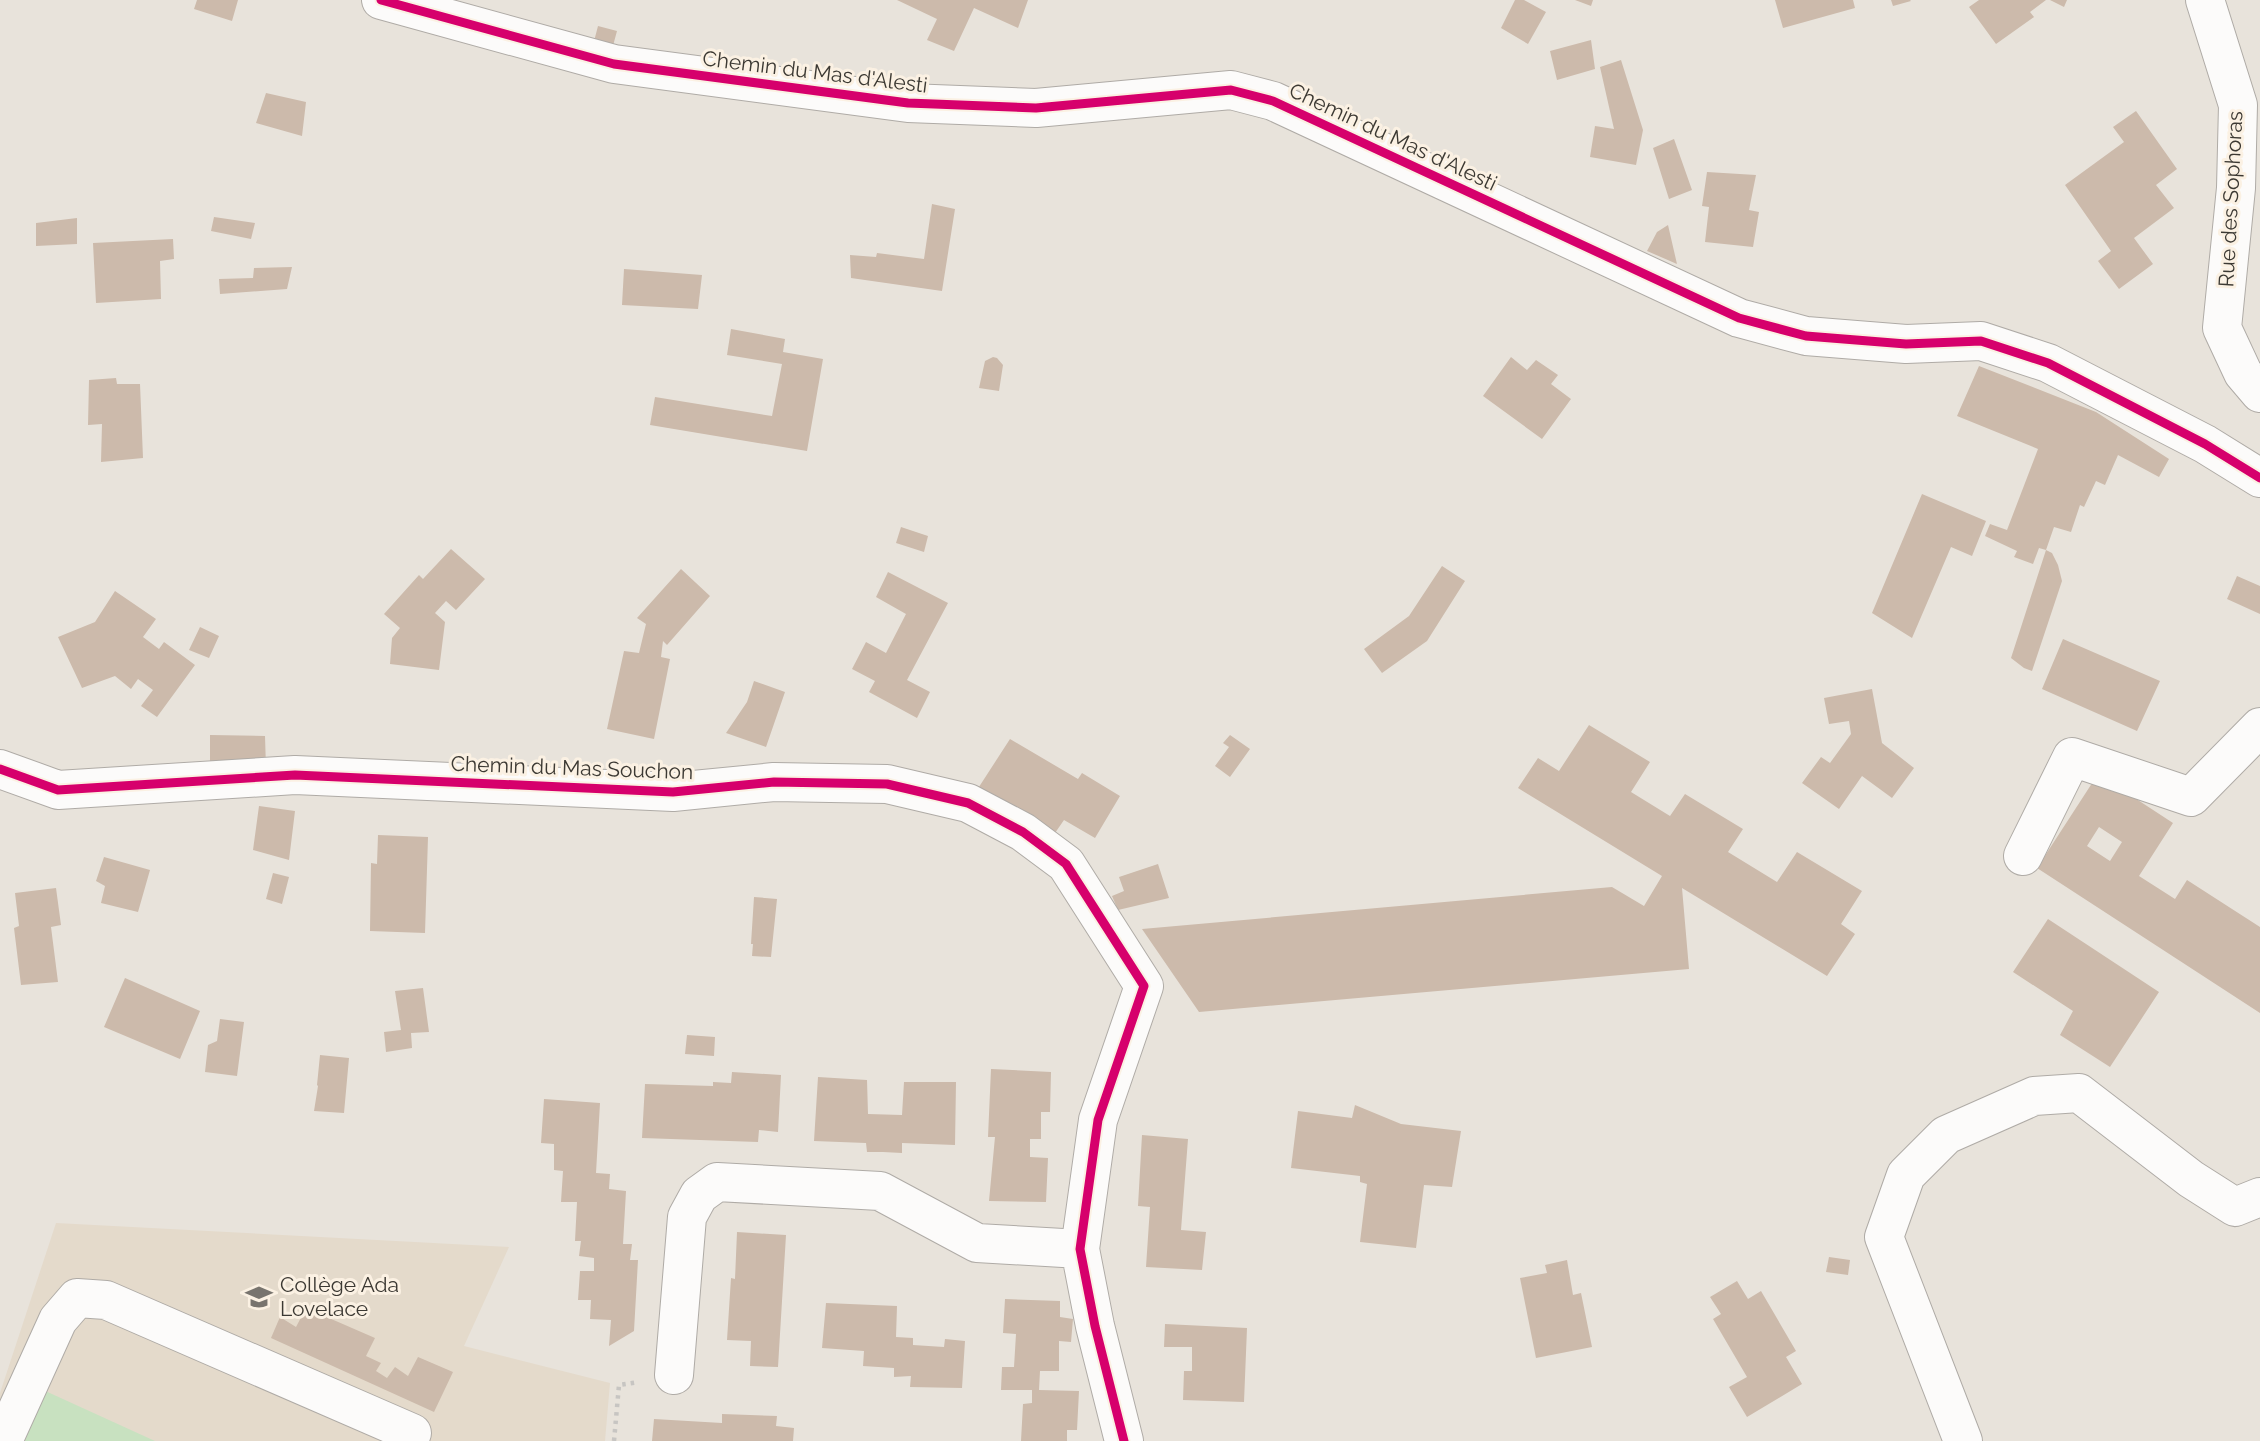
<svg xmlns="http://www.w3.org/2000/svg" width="2260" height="1441" viewBox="0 0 2260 1441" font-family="Raleway,sans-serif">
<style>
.built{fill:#e4dacb}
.green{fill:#c8e1c0}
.building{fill:#ccbaab;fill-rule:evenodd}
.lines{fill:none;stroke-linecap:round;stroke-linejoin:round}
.minor-casing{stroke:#afaba6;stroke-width:40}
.path{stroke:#c7c5c2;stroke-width:4.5;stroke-dasharray:3.5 5;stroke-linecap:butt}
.minor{stroke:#fcfbfa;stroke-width:38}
.cycleway-casing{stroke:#fbf1e3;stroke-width:13}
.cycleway{stroke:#d6006c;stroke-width:9}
.labels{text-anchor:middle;stroke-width:6;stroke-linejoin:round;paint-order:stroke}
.street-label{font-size:21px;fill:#3c3933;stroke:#fbf1e3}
.poi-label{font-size:21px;fill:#3c3933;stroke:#fbf1e3;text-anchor:start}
</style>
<rect width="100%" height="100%" fill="#e8e3db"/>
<!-- built -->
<path class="built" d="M56 1223 509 1247 464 1346 610 1383 605 1441H0V1393Z"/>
<!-- green -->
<path class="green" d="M41 1389 155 1441H17Z"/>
<!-- building -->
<path class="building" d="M197 0H238L232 21 194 9Z
M897 0H1028L1018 28 974 8 954 51 927 40 937 19Z
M1515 0H1524L1546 12 1528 44 1501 28Z
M1575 0H1593L1591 6Z
M1775 0H1853L1855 8 1783 28Z
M1891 0H1910L1911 1 1893 6Z
M1979 0H2046L2030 12 2034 17 1996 44 1969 7Z
M2050 0H2067L2064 7Z
M598 26 617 31 611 53 592 49Z
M1591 40 1595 69 1557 80 1550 51Z
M1621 60 1643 130 1636 165 1590 157 1595 126 1614 129 1600 67Z
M266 93 306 102 302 136 256 123Z
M2136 111 2177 169 2156 185 2174 208 2134 238 2153 264 2119 289 2098 261 2111 251 2065 185 2124 142 2113 127Z
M1674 139 1692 190 1669 199 1653 148Z
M1707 172 1756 175 1749 210 1759 212 1753 247 1705 242 1709 207 1702 206Z
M932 204 955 209 942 291 851 278 850 255 876 257 877 253 924 259Z
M214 217 255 223 251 239 211 231Z
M77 218V244L36 246V223Z
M1668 225 1677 264 1647 251 1657 232Z
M173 239 174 259 160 261 161 299 96 303 93 243Z
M292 267 287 289 220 294 219 279 253 278 254 268Z
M624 269 702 275 698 309 622 305Z
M731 329 785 339 783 352 823 359 807 451 650 425 655 397 772 416 782 364 727 355Z
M993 357 997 358 1003 365 999 391 979 388 985 361Z
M1511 357 1527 370 1536 360 1558 375 1551 384 1571 399 1542 439 1483 396Z
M1979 366 2096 412 2169 459 2159 477 2118 455 2105 485 2096 481 2084 507 2080 505 2071 532 2054 527 2046 550 2039 548 2033 564 2014 557 2017 551 1985 536 1990 524 2007 530 2038 449 1957 416Z
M116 378 117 384H140L143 458 101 462 102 424 88 425 89 380Z
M1922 494 1986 521 1972 556 1951 547 1912 638 1872 613Z
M901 527 928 536 924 552 896 543Z
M451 549 485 579 456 610 446 601 435 613 445 622 439 670 390 664 392 638 400 628 384 614 419 575 423 579Z
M2046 550 2052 553 2058 565 2062 581 2032 671 2024 668 2011 658Z
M1442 566 1465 581 1427 641 1382 673 1364 649 1409 616Z
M681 569 710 596 667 645 663 641 661 657 670 659 654 739 607 729 624 651 639 653 646 624 637 618Z
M888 572 948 603 907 680 930 692 917 718 869 692 875 681 852 669 866 642 886 653 906 614 876 597Z
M2237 576 2260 586V614L2227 599Z
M115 591 156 619 143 637 159 649 164 642 195 665 157 717 141 706 153 690 138 679 131 689 115 676 82 688 58 637 95 622Z
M200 627 219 636 209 658 189 650Z
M2063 639 2160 681 2137 731 2042 689Z
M754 681 785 692 766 747 726 733 747 702Z
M1872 689 1882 743 1914 768 1892 798 1862 776 1839 809 1802 783 1821 757 1830 763 1851 734 1849 721 1829 724 1824 698Z
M1589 725 1650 762 1631 792 1670 816 1685 794 1743 829 1728 852 1777 882 1797 852 1862 891 1841 924 1855 934 1827 976 1682 888 1689 969 1199 1012 1142 929 1612 887 1644 906 1662 876 1518 788 1538 758 1559 771Z
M210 735 265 736 266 768H210Z
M1230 735 1250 749 1230 777 1215 766 1229 747 1223 743Z
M1010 739 1078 779 1082 773 1120 796 1095 838 1064 820 1055 833 977 790Z
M2098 774 2173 823 2139 876 2175 899 2187 880 2260 927V1013L2037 868ZM2099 827 2122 842 2110 861 2087 846Z
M259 806 295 811 289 860 253 850Z
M378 835 428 837 425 933 370 931 371 863 377 864Z
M104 857 150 870 138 912 101 903 105 886 96 881Z
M1158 864 1169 898 1118 910 1112 896 1124 891 1119 877Z
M273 873 289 877 282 904 266 899Z
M56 888 61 925 51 927 58 982 21 985 14 928 19 926 15 893Z
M754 897 777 899 771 957 752 956 753 944H751Z
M2048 919 2159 992 2110 1067 2060 1035 2073 1011 2013 972Z
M125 978 200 1011 180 1059 104 1027Z
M423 988 429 1032 411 1033 412 1048 386 1052 384 1032 401 1030 395 991Z
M220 1019 244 1022 237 1076 205 1072 208 1045 217 1041Z
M687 1035 715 1037 714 1056 685 1054Z
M320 1055 349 1058 344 1113 314 1111 318 1086 317 1085Z
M991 1069 1051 1072 1050 1112H1041V1139H1030V1157L1048 1158 1046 1202 989 1201 995 1137H988Z
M732 1072 781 1075 778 1132 759 1130 758 1142 642 1138 645 1084 713 1086V1082L731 1083Z
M818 1077 867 1080 868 1114 902 1115 904 1082H956L955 1145 902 1143V1153L883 1152H867L866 1143 814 1141Z
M544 1099 600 1103 596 1173 610 1174 609 1189 626 1191 623 1244H632L630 1260H638L634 1331 609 1346 611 1320 590 1319 591 1300H578L580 1271H594V1258L579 1256 581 1241H575L577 1202H561L563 1171 554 1170V1144L541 1143Z
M1355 1105 1401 1124 1461 1131 1452 1187 1424 1185 1416 1248 1360 1242 1367 1184 1360 1182V1176L1291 1168 1298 1111 1352 1118Z
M1142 1135 1188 1139 1181 1230 1206 1232 1202 1270 1146 1267 1150 1207 1138 1206Z
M737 1232 786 1235 778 1367 750 1366 751 1341 727 1340 731 1278 735 1279Z
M1829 1257 1850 1260 1848 1275 1826 1272Z
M1567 1260 1573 1295 1581 1293 1592 1347 1536 1358 1520 1278 1547 1273 1545 1265Z
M1737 1281 1748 1299 1761 1291 1796 1351 1786 1357 1802 1384 1747 1417 1729 1387 1747 1377 1713 1319 1721 1314 1710 1297Z
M1005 1299 1060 1301V1317L1073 1319 1071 1342 1059 1341V1371H1040L1039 1390 1079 1391 1077 1430H1067V1441H1021L1023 1404 1032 1403V1390H1001L1002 1367H1014L1016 1334 1003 1333Z
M826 1303 897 1306 896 1337 913 1338V1345L944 1347 945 1339 965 1341 962 1388 910 1387 911 1376 894 1377V1368L863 1366 864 1351 822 1348Z
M306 1308 375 1338 366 1356 381 1363 376 1371 387 1378 395 1367 408 1376 418 1357 453 1372 434 1412 271 1338 280 1317 296 1327Z
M1165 1324 1247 1328 1244 1402 1183 1400 1184 1371H1192V1347H1164Z
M722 1414 777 1416 776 1426 794 1428 793 1441H652L654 1419 722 1423Z"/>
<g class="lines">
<defs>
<path id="minor" d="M381 0 614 64 908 103 1036 108 1231 90 1273 101 1739 318 1806 336 1906 344 1981 341 2048 363 2205 444 2260 478
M2205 0 2238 105 2236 188 2222 328 2243 373 2260 393
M0 769 58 790 295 775 673 792 774 782 887 784 968 803 1023 832 1066 864 1144 986 1098 1120 1080 1249 1095 1326 1124 1441
M2023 856 2072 757 2191 797 2260 727
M674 1375 687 1217 699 1195 717 1182 880 1191 977 1243 1080 1249
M3 1441 58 1320 77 1298 106 1300 412 1433
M1963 1441 1884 1237 1906 1175 1946 1135 2034 1096 2079 1093 2191 1179 2235 1207 2260 1197"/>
</defs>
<!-- minor casing -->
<use href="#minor" class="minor-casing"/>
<!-- path -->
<path class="path" d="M614 1441 619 1385 639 1382"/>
<!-- minor -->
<use href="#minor" class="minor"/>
<defs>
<path id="cycleway" d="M381 0 614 64 908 103 1036 108 1231 90 1273 101 1739 318 1806 336 1906 344 1981 341 2048 363 2205 444 2260 478
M0 769 58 790 295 775 673 792 774 782 887 784 968 803 1023 832 1066 864 1144 986 1098 1120 1080 1249 1095 1326 1124 1441"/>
</defs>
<!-- cycleway casing -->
<use href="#cycleway" class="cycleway-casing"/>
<!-- cycleway -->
<use href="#cycleway" class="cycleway"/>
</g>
<!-- icons -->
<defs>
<symbol id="school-bare" viewBox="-9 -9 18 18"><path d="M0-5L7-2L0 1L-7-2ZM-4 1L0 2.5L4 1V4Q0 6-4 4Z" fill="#78746e" stroke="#fbf1e3" stroke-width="2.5" paint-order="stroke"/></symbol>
</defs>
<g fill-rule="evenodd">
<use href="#school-bare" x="240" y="1278" width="38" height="38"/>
</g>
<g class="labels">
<!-- street labels -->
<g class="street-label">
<text transform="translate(815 72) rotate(7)" y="7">Chemin du Mas d'Alesti</text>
<text transform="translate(1393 137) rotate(25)" y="7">Chemin du Mas d'Alesti</text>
<text transform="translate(2231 199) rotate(-87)" y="7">Rue des Sophoras</text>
<text transform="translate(572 768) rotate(2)" y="7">Chemin du Mas Souchon</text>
</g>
<!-- poi labels -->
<g class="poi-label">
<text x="280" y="1292">Collège Ada<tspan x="280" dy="24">Lovelace</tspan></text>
</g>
</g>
</svg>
